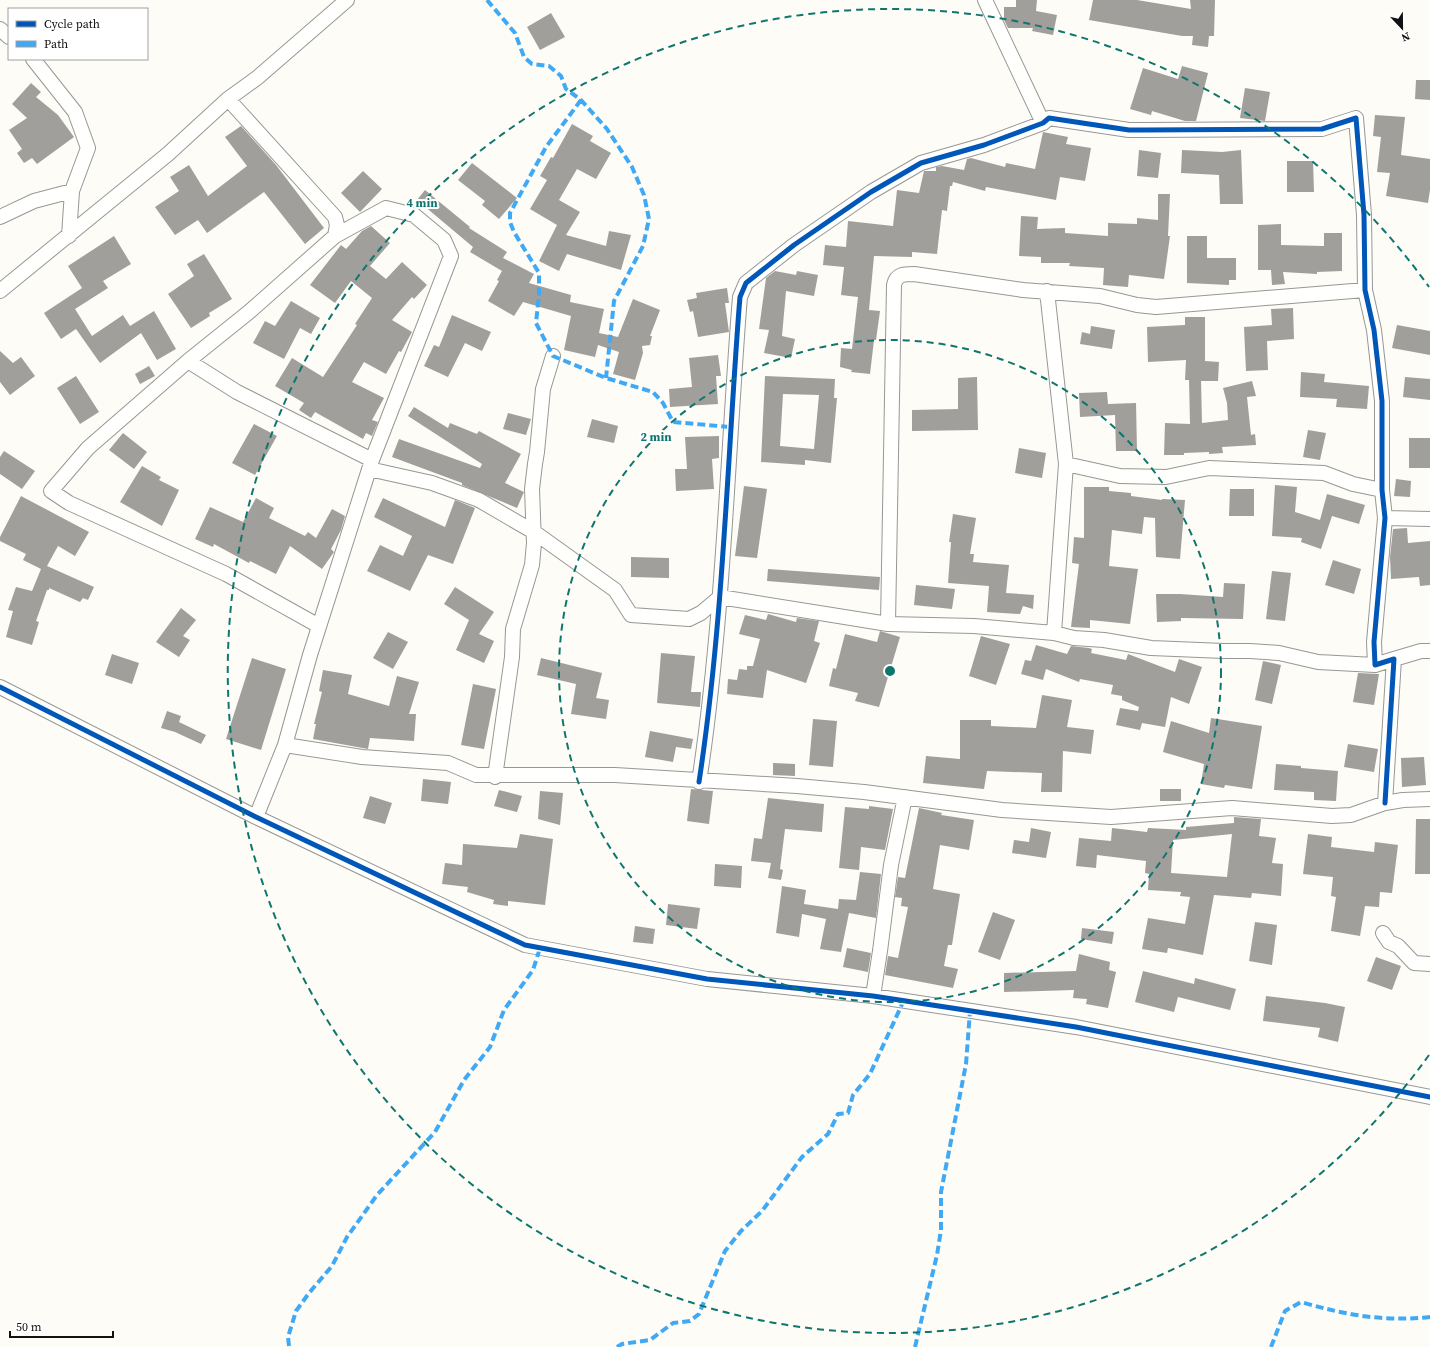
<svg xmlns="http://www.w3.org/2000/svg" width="1430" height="1347" viewBox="0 0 1430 1347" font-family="'Source Serif 4',serif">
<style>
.building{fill:#a19f9c;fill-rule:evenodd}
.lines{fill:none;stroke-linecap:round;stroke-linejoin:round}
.minor-casing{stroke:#979795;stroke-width:16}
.minor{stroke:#fffffe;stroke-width:14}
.quiet{stroke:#3fa9f5;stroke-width:4;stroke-dasharray:8 4;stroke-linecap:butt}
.cycleway-casing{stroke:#fff;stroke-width:8}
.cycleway{stroke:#0057b8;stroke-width:5}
.ring{fill:none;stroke:#0f766e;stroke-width:2;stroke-dasharray:7 5}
.centre{fill:#0f766e;stroke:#fff;stroke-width:2}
.ring-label{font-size:12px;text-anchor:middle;font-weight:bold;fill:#0f766e;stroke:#fff;stroke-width:4;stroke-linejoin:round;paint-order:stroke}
</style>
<rect width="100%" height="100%" fill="#fdfcf7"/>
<!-- building -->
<path class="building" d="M1016 0H1037L1036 11 1057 15 1053 35 1032 31 1033 28H1008L1004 20V7H1016Z
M1093 0H1137L1191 9 1190 0H1215L1214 36H1209L1208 47 1192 45 1193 36H1182L1089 20Z
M551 13 565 37 540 50 527 27Z
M1182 66 1208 73 1196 121H1185L1152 111 1151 115 1130 109 1143 68 1178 79Z
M1416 80H1430V100L1415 99Z
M31 83 41 92 36 97 58 115 74 137 37 164 32 158 24 163 17 153 22 149 9 130 27 118 12 104Z
M1245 88 1270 92 1265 121 1240 118Z
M1375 115 1405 117 1401 155 1430 159V190L1428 203 1386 196 1390 173 1377 172 1381 137 1373 136Z
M572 124 593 136 590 141 611 153 596 179 577 169 559 200 580 212 566 235 606 246 609 231 631 235 621 270 567 254 559 271 539 261 557 225 530 209 547 180 540 176 551 157 553 158Z
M241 126 276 165 324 228 305 244 264 192 207 233 198 220 175 235 155 207 179 191 170 177 189 165 208 196 247 166 225 137Z
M1043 132 1068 137 1066 144 1091 148 1085 181 1060 177 1056 200 986 187 985 191 953 182 952 186H950L947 211 942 210 937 254 912 252V257L874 256 869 310 880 311 876 340H874L870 374 851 372 852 370 840 367 841 348 852 349 858 297 841 295 844 267 823 265 825 245 846 247 848 221 893 226 897 190 919 193 924 171H936V167L942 166 964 170 967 159 971 158 1005 167 1006 163 1035 169Z
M1139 150 1161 153 1158 178 1137 176Z
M1182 150 1222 152 1241 150 1243 204H1220L1219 175 1181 173Z
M1287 161H1313L1314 192H1287Z
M472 163 517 198 499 219 482 205 485 201 458 180Z
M363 171 382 189 360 212 341 193Z
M425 190 470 227 469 228 507 252 503 258 534 274 529 283 571 295 570 302 604 309 599 333 618 337 633 299 660 310 650 336H652L650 345 642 346 643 353 635 380 613 374 619 352 598 345 595 357 564 350 571 316 523 302 514 316 488 301 499 281 497 280 502 271 470 252 473 247 417 200Z
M1158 194H1170L1168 236H1170L1164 279 1129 275 1128 287 1103 285 1104 268 1069 266 1070 263H1041V257L1019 256 1021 216 1038 217 1037 229 1065 228V233L1108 236V223L1137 224V218L1158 220Z
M1281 224V245L1324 246V233H1342V271L1317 272V274L1283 272 1285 284 1272 285 1271 270H1258V225Z
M371 226 390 243 370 266 386 279 402 262 427 285 414 299 412 297 392 320 412 332 401 352 399 351 386 374 364 362 352 382 384 398 372 420 378 422 372 436 366 433 363 439 315 412 311 418 299 410 304 403 275 386 292 358 323 377 357 325 355 324 372 298 351 281 335 303 310 285 341 245 346 249 362 231Z
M114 236 131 264 103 281 108 288 75 309 92 336 123 315 130 326 154 311 176 349 157 360 141 333 100 363 76 329 61 339 44 313 82 288 68 266Z
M1187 236H1207V258H1236V280H1229V285L1187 283Z
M204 254 232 299 209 313 210 316 191 328 168 294 194 276 187 264Z
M775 271 796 275 797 271 818 275 814 296 786 291 782 336 795 339 791 358 764 353 769 330 759 329 766 278Z
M727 288 729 303H725L729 332 698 337 693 311 690 312 687 300 697 298 696 293Z
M291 301 320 318 311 334 300 328 284 359 253 343 265 321 275 326Z
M1293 308 1294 339 1267 341 1268 370 1246 371 1244 327 1272 325 1271 309Z
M452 315 491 332 482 351 465 343 448 377 424 366 434 345 439 347Z
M1185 317H1205V361L1219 362 1218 381H1201L1202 423 1228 420 1227 403 1223 388 1252 381 1256 396 1247 397 1251 435 1255 434 1256 445 1222 447 1223 453 1209 454V452L1184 453V455H1164L1165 423 1190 424 1189 380H1185L1186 360 1148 362 1147 327 1185 325Z
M1397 325 1430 331V355L1392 348Z
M1091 326 1115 330 1112 349 1080 344 1082 332 1090 334Z
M0 351 13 363 21 357 35 376 10 395 0 382Z
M718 355 721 376H716L718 404 670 407 669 389 692 387 689 358Z
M149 366 155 376 140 384 135 374Z
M1301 372 1325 374 1324 382 1369 386 1367 409 1336 407 1337 399 1300 397Z
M76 376 99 412 80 424 57 388Z
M765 376 835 379 834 398H837L831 463 805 460V465L761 462ZM783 394 819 395 814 449 780 446Z
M977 377 978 430 912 431V410L958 409V378Z
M1405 377 1430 379V400L1403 397Z
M1107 392 1108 404 1136 403 1137 451H1116L1115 415 1080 417 1079 393Z
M414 407 448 428 450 423 477 434 479 431 521 454 505 483 524 492 517 508 462 485V483L392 457 399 439 480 468 482 464 408 416Z
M508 413 531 419 526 435 503 429Z
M592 419 618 426 614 443 587 437Z
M254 424 277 436 255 475 232 463Z
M1308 430 1326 433 1320 460 1303 457Z
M123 433 147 452 134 469 109 450Z
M719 436V458L712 459 714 489 676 491 675 469H687L685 437Z
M1409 438H1430V468H1409Z
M1019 448 1046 453 1042 478 1015 473Z
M4 451 35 471 22 489 0 474V457Z
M142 466 161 477 159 480 179 490 162 526 120 502Z
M1396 479 1411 481 1410 497 1394 496Z
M1275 485 1297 487 1295 512 1320 520 1327 494 1365 505 1359 524 1332 516 1321 549 1301 542 1302 538 1272 536Z
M744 486 767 489 757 558 735 556Z
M1084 487H1109V491L1131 493V496L1162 500V499L1185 500 1180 559 1156 557 1155 518 1144 517 1142 534 1112 530 1109 566 1138 569 1130 624 1090 620V628L1071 627 1079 564 1072 563 1074 537 1084 538Z
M1230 489H1254V516H1229Z
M21 496 89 532 75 556 58 546 47 566 94 587 88 600 83 598 80 602 49 588V590H47L36 621 39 622 32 645 6 637 13 611 8 610 16 587 32 591 41 569 23 560 26 554 0 541V537Z
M256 498 274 508 269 518 305 536 308 532 316 538 332 509 345 516 341 530 331 549 334 552 322 569 290 546 276 574 250 561 249 563 214 544 213 547 195 539 210 507 243 522Z
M383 498 445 527 455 500 475 508 453 564 428 555 410 591 367 571 380 545 403 556 412 536 374 517Z
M953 514 976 518 970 554H974L973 562 1009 565 1006 593 1034 595 1033 609 1023 606 1020 614 987 612 989 586 948 583 951 542H949Z
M1407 528 1408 543 1430 541V585L1420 586 1419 577 1391 579 1390 557 1393 529Z
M631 557 669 558V578L631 577Z
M1333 560 1361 569 1354 594 1325 585Z
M768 569 880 577 879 590 767 581Z
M1272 571 1291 573 1285 621 1266 619Z
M1224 583 1245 584 1243 619 1181 618V621L1157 622 1156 594H1180L1223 597Z
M916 585 955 589 952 609 914 605Z
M455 587 494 612 479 634 494 641 484 663 456 650 469 620 444 604Z
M181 608 196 620 183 636 190 640 179 657 156 642Z
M768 614 796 622 797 618 819 621 814 641 820 643 806 683 767 670 763 698 727 694 728 679 737 680 739 669 747 670V666H753L760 639 739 634 745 615 766 620Z
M880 631 900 637 879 707 855 701 858 693 829 686 833 668 836 669 845 634 877 642Z
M388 632 408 642 393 669 373 658Z
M981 636 1010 644 996 685 969 676Z
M1036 645 1067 654 1071 646 1089 648 1092 649 1091 653 1126 660 1128 654 1175 672 1179 659 1202 667 1189 704 1171 697 1165 727 1142 723 1140 730 1116 725 1120 708 1138 711 1139 707 1122 700V696L1111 694 1113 685 1080 679 1079 682 1046 669 1043 680 1021 674 1025 660 1031 661Z
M661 653 695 656 691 692H701L700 707 657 703Z
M112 654 139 663 132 684 105 675Z
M252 658 286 669 261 750 226 739Z
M541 658 602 673 596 698 609 700 606 719 571 714 576 684 537 675Z
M1263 661 1281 665 1272 704 1255 700Z
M323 670 352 675 348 694 389 706 397 676 419 682 409 714H416L414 741 370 738 368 749 313 739 316 724H314L322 692 319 691Z
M1358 673 1379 674 1374 705 1353 702Z
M473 684 496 689 484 749 461 745Z
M1042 695 1072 700 1067 727 1094 730 1091 754 1063 751 1062 792H1041L1042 773 987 771 984 789 923 783 926 756 960 759V720H991V726L1036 728Z
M167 711 181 716 179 722 206 735 201 744 175 732 161 728Z
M1211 718 1262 726 1252 789 1225 785 1224 788 1201 784 1204 764 1163 752 1171 721 1209 733Z
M813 719 837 721 833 767 809 765Z
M650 731 693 739 691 749 676 747 673 762 645 757Z
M1348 744 1378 749 1374 772 1344 767Z
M1424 757 1426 785 1402 787 1401 758Z
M773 763 795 764V776L773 775Z
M1276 764 1301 766V768L1338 771 1336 801 1314 800V792L1274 790Z
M423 779 451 782 448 804 421 801Z
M691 789 713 791 709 824 687 821Z
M1160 789H1181V801H1160Z
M499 790 522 796 517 812 494 806Z
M540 791 563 793 560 825 538 819Z
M370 796 392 803 385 824 363 818Z
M768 798 824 804 822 832 785 829 780 869 783 870 781 880 768 878 771 863 751 861 754 838 762 839Z
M869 806 893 809 885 850 861 847 859 870 839 868 845 807 869 809Z
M919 808 942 813 941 815 974 820 969 850 940 845 933 889 960 894 952 945H948L944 966 958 969 953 988 885 975 888 956 898 958 908 907 901 906 902 898 895 897 898 877 905 878Z
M1234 817 1261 819 1259 836 1276 838 1272 863 1283 864 1281 896 1252 893 1251 898 1214 895 1203 955 1168 948 1167 953 1142 949 1148 918 1185 924 1190 897 1180 896 1181 892 1148 890 1149 874 1145 873 1146 861 1097 855 1096 868 1076 866 1079 838 1111 841 1112 828 1147 832 1148 828 1186 830V827L1234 823ZM1232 834 1227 877 1171 873 1173 840Z
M1416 819H1430V874H1415Z
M1031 828 1051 832 1046 858 1012 853 1014 840 1029 842Z
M520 834 553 839 545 905 508 901V906L493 904 494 900 467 892 468 887 442 884 445 863 462 865 463 844 517 848Z
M1308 834 1332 837 1331 847 1374 852 1375 842 1398 845 1392 893 1380 892 1379 907 1365 906 1360 936 1331 931 1336 897 1331 896 1333 877 1303 874Z
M715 864 742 866 741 888 714 886Z
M860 872 881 874 876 918 849 913 841 952 820 949 826 919 802 914 799 937 776 933 782 886 806 890 804 904 838 909 839 899 856 900Z
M668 904 700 908 697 929 666 925Z
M993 912 1015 920 1000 960 978 952Z
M1255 922 1277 925 1272 965 1249 961Z
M635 926 655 929 653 944 633 942Z
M1082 928 1114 932 1112 944 1081 939Z
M847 948 871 953 868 972 843 967Z
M1079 954 1110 962 1109 970 1116 972 1108 1008 1086 1004 1087 999 1073 998 1074 990 1004 992V973L1076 971Z
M1376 957 1401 966 1392 990 1367 981Z
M1143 971 1194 984 1195 978 1236 989 1230 1010 1178 997 1174 1012 1135 1002Z
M1266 996 1325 1003 1345 1007 1338 1042 1318 1037 1320 1028 1263 1021Z"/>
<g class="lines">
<defs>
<path id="minor" d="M985 0 1043 123
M0 29 9 37
M33 59 75 112 88 148 72 191 69 236
M228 99 335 217 337 225 335 236 249 312 188 361 88 448 51 491 69 503 226 574 319 626
M0 217 34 201 72 191
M0 291 168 154 228 99 257 78 347 0
M1047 291 1066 464 1120 476 1166 477 1209 468 1324 473 1353 484 1382 490
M188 361 237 392 372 460
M369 469 432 483 479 500 534 532 615 590 631 615 689 619 701 613 720 597 888 624 974 626 1054 633 1074 638 1104 640 1151 648 1224 651H1250L1279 653 1318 662 1375 665
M1385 518 1430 519
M888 624 894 285C896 274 904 274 914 274L1023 290 1100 296 1137 305 1156 307 1365 290
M1054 633 1066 464
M1394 659 1421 651H1430
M0 687 256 817 525 945 707 979 873 996 1076 1027 1430 1097
M285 745 362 757 448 763 476 775H615L797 786 864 792 1002 810 1111 817 1232 808 1332 816 1351 815 1385 803 1403 800 1430 799
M495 777 512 657 513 629 532 565 534 543 532 489 535 464 537 452 543 389 553 356
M699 782C723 625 727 466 739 309L740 297 746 283 794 245 871 192 921 163 984 145 1043 123 1049 118 1129 130H1145L1322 129 1356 118 1364 215 1365 290 1374 330 1382 401V490L1385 518 1374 642 1375 665 1394 659 1385 803
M256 817 285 745 310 655 372 460 451 256 444 240 414 215 386 208 335 236
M1383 933 1389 942 1398 946 1414 963 1430 964
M873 996 880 951 891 865 905 797"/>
</defs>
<!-- minor casing -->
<use href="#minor" class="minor-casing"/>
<!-- minor -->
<use href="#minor" class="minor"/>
<!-- quiet -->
<path class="quiet" d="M487 0 515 33 524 57 532 64 549 66 561 76 566 89 581 100 607 129 632 167 644 195 649 219 643 246 614 301 606 378
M581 100 546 147 510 213V222L514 232 539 273V295L536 323 553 356 606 378 653 392 663 403 673 422 730 427
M289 1346 288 1337 296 1311 309 1293 332 1266 347 1237 377 1195 435 1132 464 1080 490 1047 504 1010 533 970 540 948
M617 1347 622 1344 650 1340 673 1323 690 1321 699 1314 725 1251 741 1231 762 1211 802 1157 828 1134 838 1114 848 1113 853 1095 870 1074 904 1000
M915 1347 937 1255 941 1230V1192L966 1064 970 1011
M1271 1347 1285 1311 1301 1302C1346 1315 1383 1322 1430 1317"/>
<defs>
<path id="cycleway" d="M0 687 256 817 525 945 707 979 873 996 1076 1027 1430 1097
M699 782C723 625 727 466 739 309L740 297 746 283 794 245 871 192 921 163 984 145 1043 123 1049 118 1129 130H1145L1322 129 1356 118 1364 215 1365 290 1374 330 1382 401V490L1385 518 1374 642 1375 665 1394 659 1385 803"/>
</defs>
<!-- cycleway casing -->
<use href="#cycleway" class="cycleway-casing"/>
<!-- cycleway -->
<use href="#cycleway" class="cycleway"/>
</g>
<!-- distance rings -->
<g class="ring">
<circle cx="890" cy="671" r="331"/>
<path d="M1429 1055A662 662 0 1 1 1429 287"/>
</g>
<circle cx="890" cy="671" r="6" class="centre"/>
<g class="ring-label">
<text x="422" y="207">4 min</text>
<text x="656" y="441">2 min</text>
</g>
<!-- legend -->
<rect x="8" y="8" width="140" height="52" fill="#ffffff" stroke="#a0a0a0"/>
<rect x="16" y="21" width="20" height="6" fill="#0057b8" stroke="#a0a0a0"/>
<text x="44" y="28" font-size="12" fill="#111111">Cycle path</text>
<rect x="16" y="41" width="20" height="6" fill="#3fa9f5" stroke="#a0a0a0"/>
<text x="44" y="48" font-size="12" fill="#111111">Path</text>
<!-- north arrow -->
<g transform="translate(1402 28) rotate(158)" stroke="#ffffff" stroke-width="3" paint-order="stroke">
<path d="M0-3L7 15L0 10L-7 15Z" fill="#111111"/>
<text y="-6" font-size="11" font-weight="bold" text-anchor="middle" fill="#111111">N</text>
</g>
<!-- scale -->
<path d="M10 1331v6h103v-6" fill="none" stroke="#111111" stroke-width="2"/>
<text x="16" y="1331" font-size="12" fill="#111111" stroke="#ffffff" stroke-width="3" paint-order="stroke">50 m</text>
</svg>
